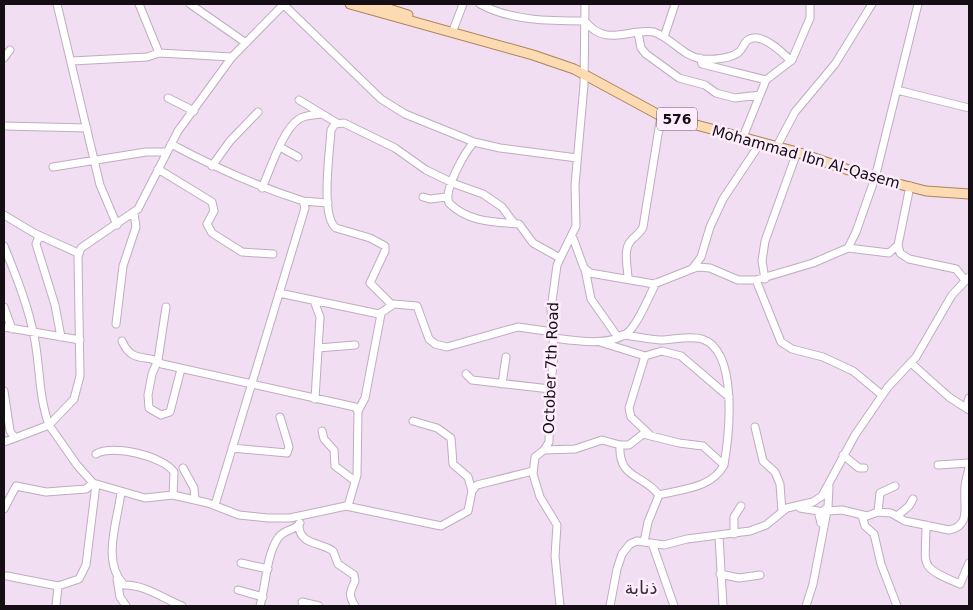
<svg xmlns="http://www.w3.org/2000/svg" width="973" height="610" viewBox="0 0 973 610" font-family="'DejaVu Sans',Cairo,sans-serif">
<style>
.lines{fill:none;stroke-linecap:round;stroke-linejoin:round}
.minor-casing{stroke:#bfacc0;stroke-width:9}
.major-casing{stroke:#aa845a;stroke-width:11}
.minor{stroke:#fff;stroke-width:7}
.major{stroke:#fddbb2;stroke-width:9}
.labels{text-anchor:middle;stroke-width:5;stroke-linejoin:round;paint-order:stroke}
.shield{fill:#fdedfd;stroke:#5b515b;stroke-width:1}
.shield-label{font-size:14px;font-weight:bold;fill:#150e15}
.street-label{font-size:15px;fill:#150e15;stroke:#fdedfd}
.quarter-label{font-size:18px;fill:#3a2b3b;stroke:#fdedfd}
</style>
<rect width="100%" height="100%" fill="#f2def3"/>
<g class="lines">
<defs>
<path id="minor" d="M57 4 100 185 117 225
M139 4 159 53
M190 4 246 43
M284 4 232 57 178 131 138 209 81 248 78 257 80 376 74 399 49 425 77 465 93 483 145 498 173 495 208 503 239 515 268 518H290L346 506 441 526 468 511 472 491 477 485 533 471
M480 4C511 21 550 21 585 21 606 48 629 28 654 32 671 38 683 56 701 59 711 60 731 59 739 52 743 49 744 42 748 40 761 31 783 53 791 61
M284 5 381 99 405 114 474 142 500 148 577 158
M452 33 463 4
M638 33 641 48 646 54 679 78 705 85 716 93 735 98 760 95
M664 37 675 4
M4 58 10 50
M700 58 702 64 766 80
M72 61 147 57 159 53 232 57
M897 90 969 108
M168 98 194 111
M299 100 337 123
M4 126 87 128
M743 137 766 80 792 60 810 18V4
M474 142C465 152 443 190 449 203 468 222 493 222 519 224L533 243 560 258
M171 144C214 167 256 186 303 201L305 208 215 505
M777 146 795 112 835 64 872 4
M280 147 298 157
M212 166 230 141 258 112
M53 167 146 152H167
M158 169 212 202 214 211 207 224 212 233 242 252 273 254
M910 186 898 245 900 253 909 259 956 269 965 280
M262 188C270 170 283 129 299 119 305 115 315 115 322 114
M423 197 430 199 447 197
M303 201 328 203
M4 215 34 233 78 253
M39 236 36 244 55 305 61 337
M573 238 584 268 590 273 654 284 692 269 701 257 710 227 723 199 761 142
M4 246C17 278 29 308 35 341 40 369 39 398 49 425L15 438 10 431 4 391
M848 248 856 232 875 178 918 4
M585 269 591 299 617 336
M692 269 698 267 710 268 738 280H756L813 263 848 248 889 253 898 245
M628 279C628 268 623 251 630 242 634 236 640 234 643 227L661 116
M765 279 762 261 765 241 797 152
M756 280 781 342 792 349 823 357 853 371 882 395
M279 293 379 314 394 304 417 306 429 339 435 344 447 347 518 327 553 332
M314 301 320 317 315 399
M392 305 370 283 385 251V246L370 238 336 228C320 216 330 150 331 130L335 124 344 123 354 128 395 148 426 170 455 184 483 194 502 207 514 223
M4 307 12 329
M166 307 158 360 152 374 148 395 149 408 161 415 170 412 181 369
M116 324 123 266 136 227 134 213
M4 327 80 340
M622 335C634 336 647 339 660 340 674 340 688 335 702 339 739 351 729 436 724 465
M554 338C576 341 617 348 632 328 642 315 648 298 656 283
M122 341C132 365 149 353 162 364L355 407 358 411 357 475 348 506
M600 342 645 356 629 408 631 417 650 435
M318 348 355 345
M645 356 662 351 681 356 729 397
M911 363 949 397 969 410
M466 374 472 380 550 389
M502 384 506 357
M966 408 969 398
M358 411 365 398 381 314
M413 421 437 428 451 438 453 464 468 477 472 491
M755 427 763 461 775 472 780 484 782 512
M322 431 324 439 334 450 335 466 355 481
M4 442 15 438
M620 445C618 479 643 474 659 495
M232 448 287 453 289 447 280 417
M544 450 575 449 602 440 620 445H629L643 434 679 443 703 446 724 465C712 488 683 489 659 495L648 522 644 542
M96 454C113 444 163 456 174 472L173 495
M843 455 859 468H864
M938 465 969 463
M183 468 194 488 195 500
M121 492C118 520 101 561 124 585 146 585 162 598 182 606
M800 508 818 511 821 523
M4 509 16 486 46 492 86 489 93 483
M823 511 828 507 829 487
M878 512 880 493 895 486
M862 516 865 526 874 534 881 564 897 606
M897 516 909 506 913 499
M299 524C298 545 321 542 333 551L338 564 354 575 355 581C350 592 348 595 355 606
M926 525C926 567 917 566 960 584L969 563
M734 534V517L741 506
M719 536 723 606
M652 543 674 606
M241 563 268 569
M720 574 739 578 760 575
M7 576 58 586 79 579 86 565 96 484
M117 579 120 597 126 606
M238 590 263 597
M302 602 319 606
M56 606 58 586
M260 606C266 585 266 556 278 538 284 529 295 531 300 523
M560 606 555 556 557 525 540 497 533 474 535 457 544 450 549 442 550 394 554 354 551 309 557 265 576 226 575 185 584 85 585 4
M610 606 617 569 622 554 630 544 637 541 664 545 687 539 750 531 766 525 787 508 813 502 822 496 855 435 888 387 916 357 952 295 969 277
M806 606 813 584 827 511 842 510 867 516 878 512 891 513 905 521 949 530C972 526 963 504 965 487 965 481 968 474 969 467"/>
<path id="major" d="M350 4 533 55 574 69 659 115 797 152 863 175 926 191 969 194
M373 4 408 15"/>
</defs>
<!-- minor casing -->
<use href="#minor" class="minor-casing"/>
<!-- major casing -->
<use href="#major" class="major-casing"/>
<!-- minor -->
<use href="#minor" class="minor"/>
<!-- major -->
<use href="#major" class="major"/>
</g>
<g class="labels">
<!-- shield labels -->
<rect class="shield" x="657" y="107.5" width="40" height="23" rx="4"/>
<g class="shield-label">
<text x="677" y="124">576</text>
</g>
<!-- street labels -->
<g class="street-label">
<text transform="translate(806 157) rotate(16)" y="5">Mohammad Ibn Al-Qasem</text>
<text transform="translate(551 368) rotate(-88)" y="5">October 7th Road</text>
</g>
<!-- quarter labels -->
<g class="quarter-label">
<text x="641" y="594">ذنابة</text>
</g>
</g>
<!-- border -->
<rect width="973" height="610" fill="none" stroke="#150e15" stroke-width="10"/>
</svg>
